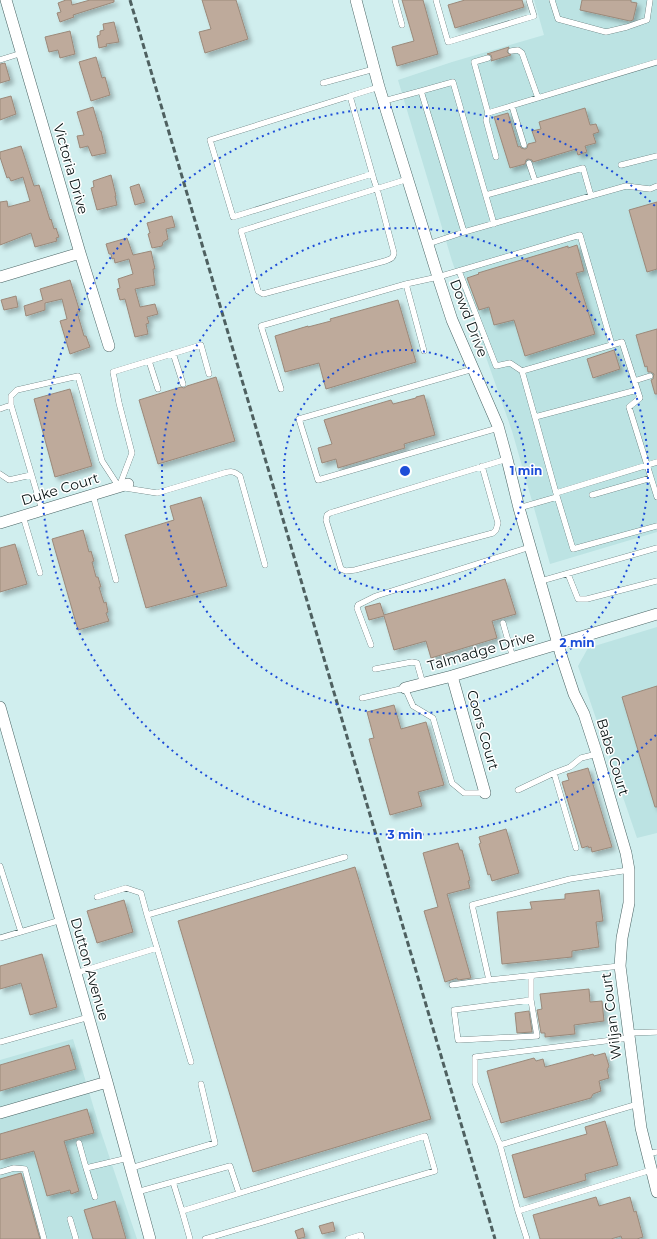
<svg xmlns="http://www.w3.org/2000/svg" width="657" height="1239" viewBox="0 0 657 1239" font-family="Montserrat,sans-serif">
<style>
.built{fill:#bce3e3}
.building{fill:#beaa9b;stroke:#9b897a;filter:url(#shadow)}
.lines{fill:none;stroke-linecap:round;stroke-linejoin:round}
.service-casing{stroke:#4a6464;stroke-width:6}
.minor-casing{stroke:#4a6464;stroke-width:12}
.service{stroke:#fff;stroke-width:5.5}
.minor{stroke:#fff;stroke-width:11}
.rail{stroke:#4e6060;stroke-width:3;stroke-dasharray:6 3;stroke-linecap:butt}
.ring{fill:none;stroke:#1d4ed8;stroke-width:2;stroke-dasharray:2 4}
.labels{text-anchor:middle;stroke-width:3;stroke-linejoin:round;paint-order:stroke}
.street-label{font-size:14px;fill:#071212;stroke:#fff}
.centre{fill:#1d4ed8;stroke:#fff;stroke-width:2}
.ring-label{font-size:12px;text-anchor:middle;font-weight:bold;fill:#1d4ed8;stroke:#fff;stroke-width:3;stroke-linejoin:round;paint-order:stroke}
</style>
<defs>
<filter id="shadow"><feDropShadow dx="3.5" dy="3.5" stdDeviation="2" flood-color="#0004"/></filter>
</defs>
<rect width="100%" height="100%" fill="#d0eeee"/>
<!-- built -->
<path class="built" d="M534 0H657V532L550 564 512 431 452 261 398 80 452 62 544 35Z
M657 627V833L637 838 578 666 588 648Z
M73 1039 101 1132 137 1239H0V1060Z"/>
<!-- building -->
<path class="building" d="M66 0H71L72 5 90 0H114V2L73 15 74 17 60 22 57 13 61 12 58 3Z
M202 0H236L248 39 205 53 199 32 211 29Z
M402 0H423L438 54 397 66 392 47 414 41Z
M465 0H522L524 7 455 28 448 5Z
M582 0H631V2L637 3 633 20 630 21 580 10Z
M114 22 119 42 106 44 107 46 99 48 97 36 100 35V31L104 30 103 24Z
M70 31 75 54 60 58 58 50 49 52 45 37Z
M509 47 507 52 511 55 491 61 492 59 491 55 487 54Z
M96 57 102 78 105 77 110 95 91 101 79 62Z
M5 63 10 80 0 83V64Z
M11 96 16 114 0 120V99Z
M93 107 100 131H101L106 153 92 156 88 146 80 148 77 136 84 135 77 112Z
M585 108 590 125 596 124 599 132 593 134 596 143 585 146 587 152 578 155 576 149 533 162 532 160 528 159 526 160 525 164 510 168 494 117 508 113 518 147 520 146 521 148 525 149 527 148 528 144 536 142 532 131 541 129 539 122Z
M21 146 34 186 39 185 50 220 51 219 54 229 56 228 59 237 56 238 57 241 35 247 31 233 0 245V202L7 201 8 207 30 201 23 177 11 181 9 177 7 178 0 157V152Z
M111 175 116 196H115L117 205 97 210 91 188 94 187 93 181Z
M139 184 145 202 135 205 130 187Z
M657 202V269L647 272 629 210Z
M172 216 175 227 166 229 168 239 163 242 162 246 152 248 148 234 150 233 147 223Z
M127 238 133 255 151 251 155 269H153L155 285 135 289 140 307 155 304 158 314 147 317 149 323 146 324 148 334 135 337 125 299 120 300 117 289 120 288 118 279 133 274 129 259 115 263 114 258 112 259 111 254H109L106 244Z
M577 245 584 271 576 273 595 334 525 356 514 320 494 325 489 307 479 310 467 278 479 274 478 273 568 246V248Z
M70 280 80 312H77L84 336H86L90 347 70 354 60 321 67 319 62 299 45 303V310L26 316 24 306 43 300 40 289Z
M16 296 18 307 4 310 1 300Z
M398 300 416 362 326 389 319 363 285 372 275 336 308 326V327L331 321 330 319Z
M657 329V394H655L651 380 653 379 654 374 651 372H648L647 366 645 367 636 335Z
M614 350 620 369 593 378 587 359Z
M216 377 235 441 158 464 139 400 181 387 184 388 187 386Z
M70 389 92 466 55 477 34 399Z
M424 395 435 435 404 444 405 448 338 468 336 459 322 463 318 448 332 444 324 420 391 400 393 404 416 398V397Z
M201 497 227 586 146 608 125 535 174 520 170 506Z
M83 530 89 552 91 551 94 561 92 562 96 577H98L101 587H99L104 603 106 602 108 612 106 613 109 621 78 630 52 539Z
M15 544 27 584 0 592V548Z
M505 579 516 614 492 621 497 638 431 658 426 641 394 650 384 616 369 620 365 607 380 603 384 615Z
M657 686V807H655L622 697Z
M394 705 401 729 426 722 444 785 418 792 422 806 390 815 369 739 374 738 367 712Z
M588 768 612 847 592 852 591 847 589 848 588 846 582 848 562 782 569 780 567 774Z
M506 829 519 873 492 881 490 874 488 875 479 844 481 843 479 837Z
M458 843 460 850H462L470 880 468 881 470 888 447 894 471 978 458 980 457 978 445 982 424 911 438 907 423 853Z
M355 867 431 1119 253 1172 178 921Z
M599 890 603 921 596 922 599 947 572 951V957L502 964 497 912 532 909 530 902 565 899V894Z
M124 900 133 932 97 943 87 911Z
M42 954 57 1007 30 1015 21 983 0 989V966Z
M589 989 590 1002 602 1001 604 1021 574 1025 575 1034 545 1037V1033H541L537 1010 542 1009 540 994Z
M529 1011 532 1032 517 1033 515 1013Z
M69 1045 76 1069 0 1091V1065Z
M605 1053 609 1066 607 1070 609 1078 599 1081 601 1091 593 1094 591 1098 501 1123 487 1071 534 1058 536 1061 543 1059 545 1067 593 1054 594 1056Z
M87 1109 94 1133 64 1141 79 1191 71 1194 70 1190 47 1196 34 1151 0 1160V1134Z
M605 1121 618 1165 585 1174 586 1180 524 1198 512 1155 587 1134 585 1127Z
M21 1173 40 1239H0V1179Z
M596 1197 599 1206 630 1197 634 1212 636 1211 643 1237 637 1239H622L621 1236 611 1239H540L533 1215Z
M115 1201 126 1239H93L84 1210Z
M333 1222 335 1231 322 1234 319 1226Z
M303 1228 305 1237 298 1239 295 1231Z"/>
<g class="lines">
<defs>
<path id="service" d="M395 0 402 25
M436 0 448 42 534 16 529 0
M552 0 558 19 606 32 627 27 647 20 650 0
M511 51 518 50 522 53 538 98
M488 58 474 62 488 113
M0 60 22 53
M323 83 374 69
M421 91 453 82 494 224
M350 96 379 87
M384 101 421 91 464 232
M512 106 524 145
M496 157 486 120 488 113 657 62
M529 163 535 181
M621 165 657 156
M372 174 233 217 210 140 350 96 374 180 377 189 394 253C393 259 390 259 385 261L263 294 258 291 241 231 408 179
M486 195 583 168 591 196
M428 244 464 232 626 186 650 189 657 186
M459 271 496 366 510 363 522 371
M406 284 424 351
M173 353 183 384
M149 361 158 389
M473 369 299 419 318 480 498 428
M634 381 650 376
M281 389 261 326 406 284 438 277 580 235 612 345
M0 409 11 405
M535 417 637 390
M482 466 498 523 496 530 493 533 355 570 346 571 341 569 326 520 327 515 330 513 507 459
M0 474 9 480 31 475
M119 487 132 453 119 403 113 372 201 345 209 374
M556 493 657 462
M93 495 116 580
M592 495 651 478
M657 497 629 407 640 398 622 342 522 371 556 493 573 549 657 526
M519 508 557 497
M42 510 11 405V396L17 390 78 376 102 461 119 487 157 493 224 473C231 471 234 471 240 476L265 565
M23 516 40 573
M568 574 578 599H587L657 581
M541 581 657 548
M503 623 513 658
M371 645 357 608 358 605 376 596 530 547
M375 669 412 662 417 663 423 684
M362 698 405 688 413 706 433 718 452 783 464 793H485
M518 790 554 773
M576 848 554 773 570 767 581 758 597 754
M0 866 21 932
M97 897 126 888 141 893 147 915
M0 938 61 920
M157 948 147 915 345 857
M620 966 489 980 472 905 570 879 629 870
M76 973 157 948 191 1062
M531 976V1000L454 1010 458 1040 537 1036 531 1000
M452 985 489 980
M628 1033 657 1032
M629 1038 475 1057V1083L500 1145 638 1104
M0 1042 89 1017
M79 1143 86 1168
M500 1145 518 1211 651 1170
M647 1154 657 1152
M131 1168 215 1143 201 1084
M0 1172 14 1168 25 1169 44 1239
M173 1182 182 1211
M137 1192 230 1166 239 1193
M95 1197 86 1168 128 1158
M518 1211 527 1239
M70 1219 76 1239
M190 1239 182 1211 425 1136 435 1171 205 1239
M348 1239 361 1235 362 1239"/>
<path id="minor" d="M6 0 80 253 109 346
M356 0 379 87 438 277 452 320 498 426 507 459 519 508 562 658 574 694 584 714 597 754 626 853 629 870V903L622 938 620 966 641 1128 657 1192
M0 277 80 253
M0 523 128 484
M452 676 485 793
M405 688 452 676 657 614
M0 707 107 1082 150 1239
M0 1113 107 1082"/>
</defs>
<!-- service casing -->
<use href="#service" class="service-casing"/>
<!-- minor casing -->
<use href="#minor" class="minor-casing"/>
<!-- service -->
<use href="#service" class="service"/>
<!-- minor -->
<use href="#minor" class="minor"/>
<!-- rail -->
<path class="rail" d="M130 0 495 1239"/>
</g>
<!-- distance rings -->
<g class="ring">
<circle cx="405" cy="471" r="121"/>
<circle cx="405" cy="471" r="243"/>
<path d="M656 735A364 364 0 1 1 656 207"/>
</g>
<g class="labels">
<!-- street labels -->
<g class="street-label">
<text transform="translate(71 169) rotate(74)" y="5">Victoria Drive</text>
<text transform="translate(469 318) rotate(69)" y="5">Dowd Drive</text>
<text transform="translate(60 489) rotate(-17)" y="5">Duke Court</text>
<text transform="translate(481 651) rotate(-16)" y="5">Talmadge Drive</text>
<text transform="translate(483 730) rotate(74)" y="5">Coors Court</text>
<text transform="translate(613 757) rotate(73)" y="5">Babe Court</text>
<text transform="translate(90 969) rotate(74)" y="5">Dutton Avenue</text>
<text transform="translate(611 1016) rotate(-97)" y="5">Wiljan Court</text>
</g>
</g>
<circle cx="405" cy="471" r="6" class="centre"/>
<g class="ring-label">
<text x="526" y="475">1 min</text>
<text x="577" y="647">2 min</text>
<text x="405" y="839">3 min</text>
</g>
</svg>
